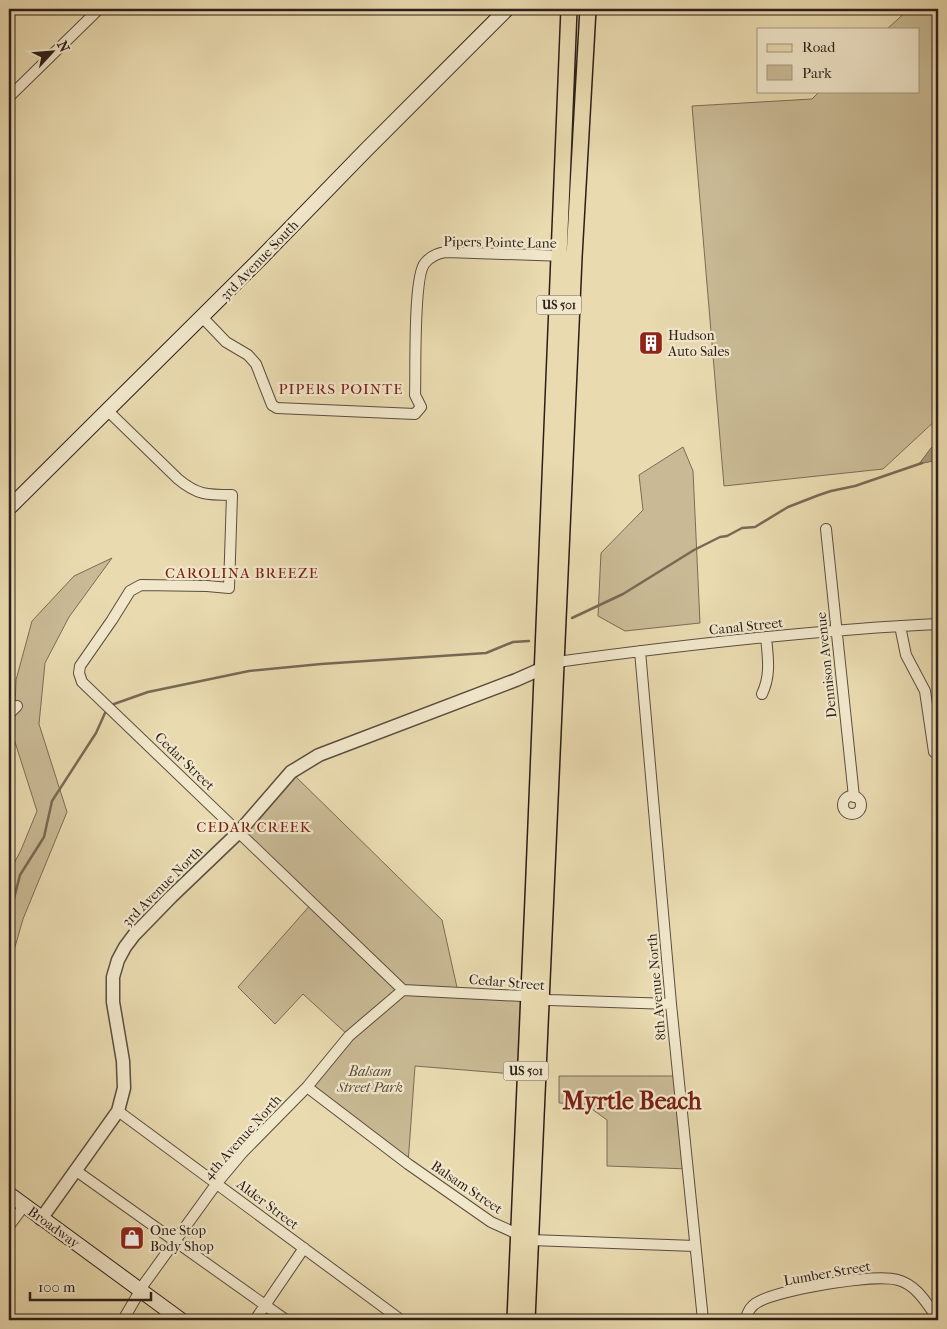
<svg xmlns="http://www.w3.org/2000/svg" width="947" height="1329" viewBox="0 0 947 1329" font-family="'IM FELL French Canon',serif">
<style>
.green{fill:#c9ba95;stroke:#7a6c56}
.water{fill:#a99a7c;stroke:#776954}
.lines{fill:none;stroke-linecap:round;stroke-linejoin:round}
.stream{stroke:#776954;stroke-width:2.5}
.minor-casing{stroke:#5b4e3e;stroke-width:12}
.tertiary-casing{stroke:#5b4e3e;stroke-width:15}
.secondary-casing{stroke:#2c1f18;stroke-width:16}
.primary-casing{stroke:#2c1f18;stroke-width:18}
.minor{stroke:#f1e7cb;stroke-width:10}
.tertiary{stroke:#f1e7cb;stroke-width:12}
.secondary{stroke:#f1e7cb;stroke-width:14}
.primary{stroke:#e9daaf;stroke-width:15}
.labels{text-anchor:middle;stroke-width:4.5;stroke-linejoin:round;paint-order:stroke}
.shield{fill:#f1e7cb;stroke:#675b4e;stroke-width:1}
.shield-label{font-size:12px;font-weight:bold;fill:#2c1f18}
.street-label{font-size:14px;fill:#2c1f18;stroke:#f1e7cb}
.poi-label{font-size:14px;fill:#2c1f18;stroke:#f1e7cb;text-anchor:start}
.park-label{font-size:14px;font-style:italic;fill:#5b4e3e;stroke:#f1e7cb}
.neighbourhood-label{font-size:15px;letter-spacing:1px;fill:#7a1f14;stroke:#f1e7cb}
.town-label{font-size:24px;font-weight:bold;fill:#7a1f14;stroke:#f1e7cb}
</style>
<rect width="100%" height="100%" fill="#e9daaf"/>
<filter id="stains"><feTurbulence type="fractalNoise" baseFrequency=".004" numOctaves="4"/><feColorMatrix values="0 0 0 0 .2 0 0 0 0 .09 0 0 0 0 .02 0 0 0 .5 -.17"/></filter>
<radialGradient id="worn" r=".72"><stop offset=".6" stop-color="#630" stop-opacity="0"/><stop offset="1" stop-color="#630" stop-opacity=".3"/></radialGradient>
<!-- green -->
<path class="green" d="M909 9H938V418L883 469 724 486 692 106 812 99 820 91H918V29H887Z
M683 447 693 471 700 623 625 631 598 616 601 553 643 510 639 475Z
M112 558 69 617 45 663 39 724 67 812 23 919 9 968V873L21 850 37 811 14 739 16 680 32 621 74 576Z
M291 772 442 920 458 992 528 996 526 1075 415 1066 408 1164 307 1087 349 1036 303 994 275 1024 238 987 313 902 239 832Z
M559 1076H680L689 1169 607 1166V1120L585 1104 559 1103Z"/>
<!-- water -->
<path class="water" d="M938 442V460L919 464 931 448Z"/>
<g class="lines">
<!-- stream -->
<path class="stream" d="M572 618 623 594 694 550 720 537 727 536 742 528 755 527 788 507 819 495 831 491 855 486 922 463
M114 704 148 692 249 671 321 664 486 653 513 642 529 641
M9 918 20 875 44 837 52 801 96 733 105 713"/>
<defs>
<path id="minor" d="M9 97 99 9
M202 317 226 342 248 355 256 364 272 405 277 408 415 414 421 407 415 395C416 372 413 276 425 263 430 257 438 253 446 252L565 256
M108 411 178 479C197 495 207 495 232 495L229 588 207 586 141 585 130 591 112 620 80 666 79 673 82 682 403 990 542 997 549 1000 671 1004
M826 529 854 797
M900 626 906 655 925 691 934 752
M640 651 671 1004 703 1320
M557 662C683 645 810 630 938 624
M762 694C771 675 768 658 766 637
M9 714 17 706
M843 805a9 9 0 1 1 18 0a9 9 0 1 1-18 0Z
M307 1087 408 1164 491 1222 531 1240 695 1246
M118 1111 401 1320
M75 1170 286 1320
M9 1226 24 1206
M123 1320 144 1284 217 1183 243 1152 307 1087 349 1036 403 990
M255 1320 304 1248
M745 1320C748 1312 750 1306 758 1302 779 1290 875 1273 898 1280 917 1285 927 1304 938 1319"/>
<path id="tertiary" d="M41 1219 118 1111 124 1088 123 1061 113 1002V977L118 960 125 947 134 935 171 897 239 832 291 772 319 755 516 680 550 665"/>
<path id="secondary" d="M9 508 261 258 366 150 507 9
M9 1194 181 1320"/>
<path id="primary" d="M515 1320C533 883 554 446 569 9
M527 1320 574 257 588 9"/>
</defs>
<!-- minor casing -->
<use href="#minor" class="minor-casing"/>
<!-- tertiary casing -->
<use href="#tertiary" class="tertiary-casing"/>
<!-- secondary casing -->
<use href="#secondary" class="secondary-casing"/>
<!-- primary casing -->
<use href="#primary" class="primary-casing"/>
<!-- minor -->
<use href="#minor" class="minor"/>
<!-- tertiary -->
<use href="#tertiary" class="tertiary"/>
<!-- secondary -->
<use href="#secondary" class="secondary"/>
<!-- primary -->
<use href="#primary" class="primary"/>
</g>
<!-- icons -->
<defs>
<symbol id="building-square" viewBox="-11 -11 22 22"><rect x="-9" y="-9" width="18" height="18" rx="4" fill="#8f2418" stroke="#f1e7cb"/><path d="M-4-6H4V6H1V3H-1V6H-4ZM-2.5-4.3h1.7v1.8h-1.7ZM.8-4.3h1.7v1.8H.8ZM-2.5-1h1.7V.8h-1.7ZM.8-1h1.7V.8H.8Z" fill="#fff"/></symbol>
<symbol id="shop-square" viewBox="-11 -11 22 22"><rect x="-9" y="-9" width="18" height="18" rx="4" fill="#8f2418" stroke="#f1e7cb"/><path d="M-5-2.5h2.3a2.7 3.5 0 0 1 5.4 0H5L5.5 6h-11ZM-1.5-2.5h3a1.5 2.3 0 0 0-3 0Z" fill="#fff"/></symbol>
</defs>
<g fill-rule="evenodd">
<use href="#building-square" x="637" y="329" width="28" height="28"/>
<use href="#shop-square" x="118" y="1224" width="28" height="28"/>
</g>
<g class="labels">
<!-- shield labels -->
<g class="shield">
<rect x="536.5" y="295.5" width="45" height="19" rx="4"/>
<rect x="503.5" y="1061.5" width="45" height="19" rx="4"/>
</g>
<g class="shield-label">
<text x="559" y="309">US 501</text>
<text x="526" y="1075">US 501</text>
</g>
<!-- street labels -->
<g class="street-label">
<text transform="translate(500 242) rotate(1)" y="5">Pipers Pointe Lane</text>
<text transform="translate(259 260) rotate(-46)" y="5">3rd Avenue South</text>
<text transform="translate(746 626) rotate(-6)" y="5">Canal Street</text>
<text transform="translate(826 665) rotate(-96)" y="5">Dennison Avenue</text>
<text transform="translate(185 761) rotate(44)" y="5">Cedar Street</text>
<text transform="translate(162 886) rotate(-45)" y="5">3rd Avenue North</text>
<text transform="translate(507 982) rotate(5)" y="5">Cedar Street</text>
<text transform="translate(656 987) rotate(-95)" y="5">8th Avenue North</text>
<text transform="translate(242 1137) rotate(-48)" y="5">4th Avenue North</text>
<text transform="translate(467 1187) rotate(34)" y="5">Balsam Street</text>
<text transform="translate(268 1204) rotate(37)" y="5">Alder Street</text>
<text transform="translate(54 1227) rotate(36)" y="5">Broadway</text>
<text transform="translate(827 1273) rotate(-10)" y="5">Lumber Street</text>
</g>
<!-- poi labels -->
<g class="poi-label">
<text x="668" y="340">Hudson<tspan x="668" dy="16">Auto Sales</tspan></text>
<text x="150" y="1235">One Stop<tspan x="150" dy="16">Body Shop</tspan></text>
</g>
<!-- park labels -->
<g class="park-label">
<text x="370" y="1076">Balsam<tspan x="370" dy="16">Street Park</tspan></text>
</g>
<!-- neighbourhood labels -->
<g class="neighbourhood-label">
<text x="341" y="394">PIPERS POINTE</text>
<text x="242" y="578">CAROLINA BREEZE</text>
<text x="254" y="832">CEDAR CREEK</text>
</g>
<!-- town labels -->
<g class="town-label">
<text x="632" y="1109">Myrtle Beach</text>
</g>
</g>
<!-- margin -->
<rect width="947" height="1329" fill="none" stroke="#e9daaf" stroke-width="30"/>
<rect x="10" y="10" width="927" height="1309" fill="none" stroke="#2c1f18" stroke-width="2.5"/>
<rect x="15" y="15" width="917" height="1299" fill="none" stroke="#2c1f18"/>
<!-- legend -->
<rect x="757" y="28" width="162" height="65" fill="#f1e7cb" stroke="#a29783"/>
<rect x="767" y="44" width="25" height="8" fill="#e9daaf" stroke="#a29783"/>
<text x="802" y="52" font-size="15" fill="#2c1f18">Road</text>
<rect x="767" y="65" width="25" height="15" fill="#c9ba95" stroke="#a29783"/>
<text x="802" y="78" font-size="15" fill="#2c1f18">Park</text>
<!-- north arrow -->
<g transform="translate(52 52) rotate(64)" stroke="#f1e7cb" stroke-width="4" paint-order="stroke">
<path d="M0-4L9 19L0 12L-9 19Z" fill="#2c1f18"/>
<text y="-8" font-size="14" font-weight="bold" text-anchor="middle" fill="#2c1f18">N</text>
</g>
<!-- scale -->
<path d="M30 1292v8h121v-8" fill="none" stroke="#2c1f18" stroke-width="2.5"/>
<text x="38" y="1292" font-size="15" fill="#2c1f18" stroke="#f1e7cb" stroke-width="4" paint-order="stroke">100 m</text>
<rect width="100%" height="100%" filter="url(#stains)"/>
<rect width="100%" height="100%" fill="url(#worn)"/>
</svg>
